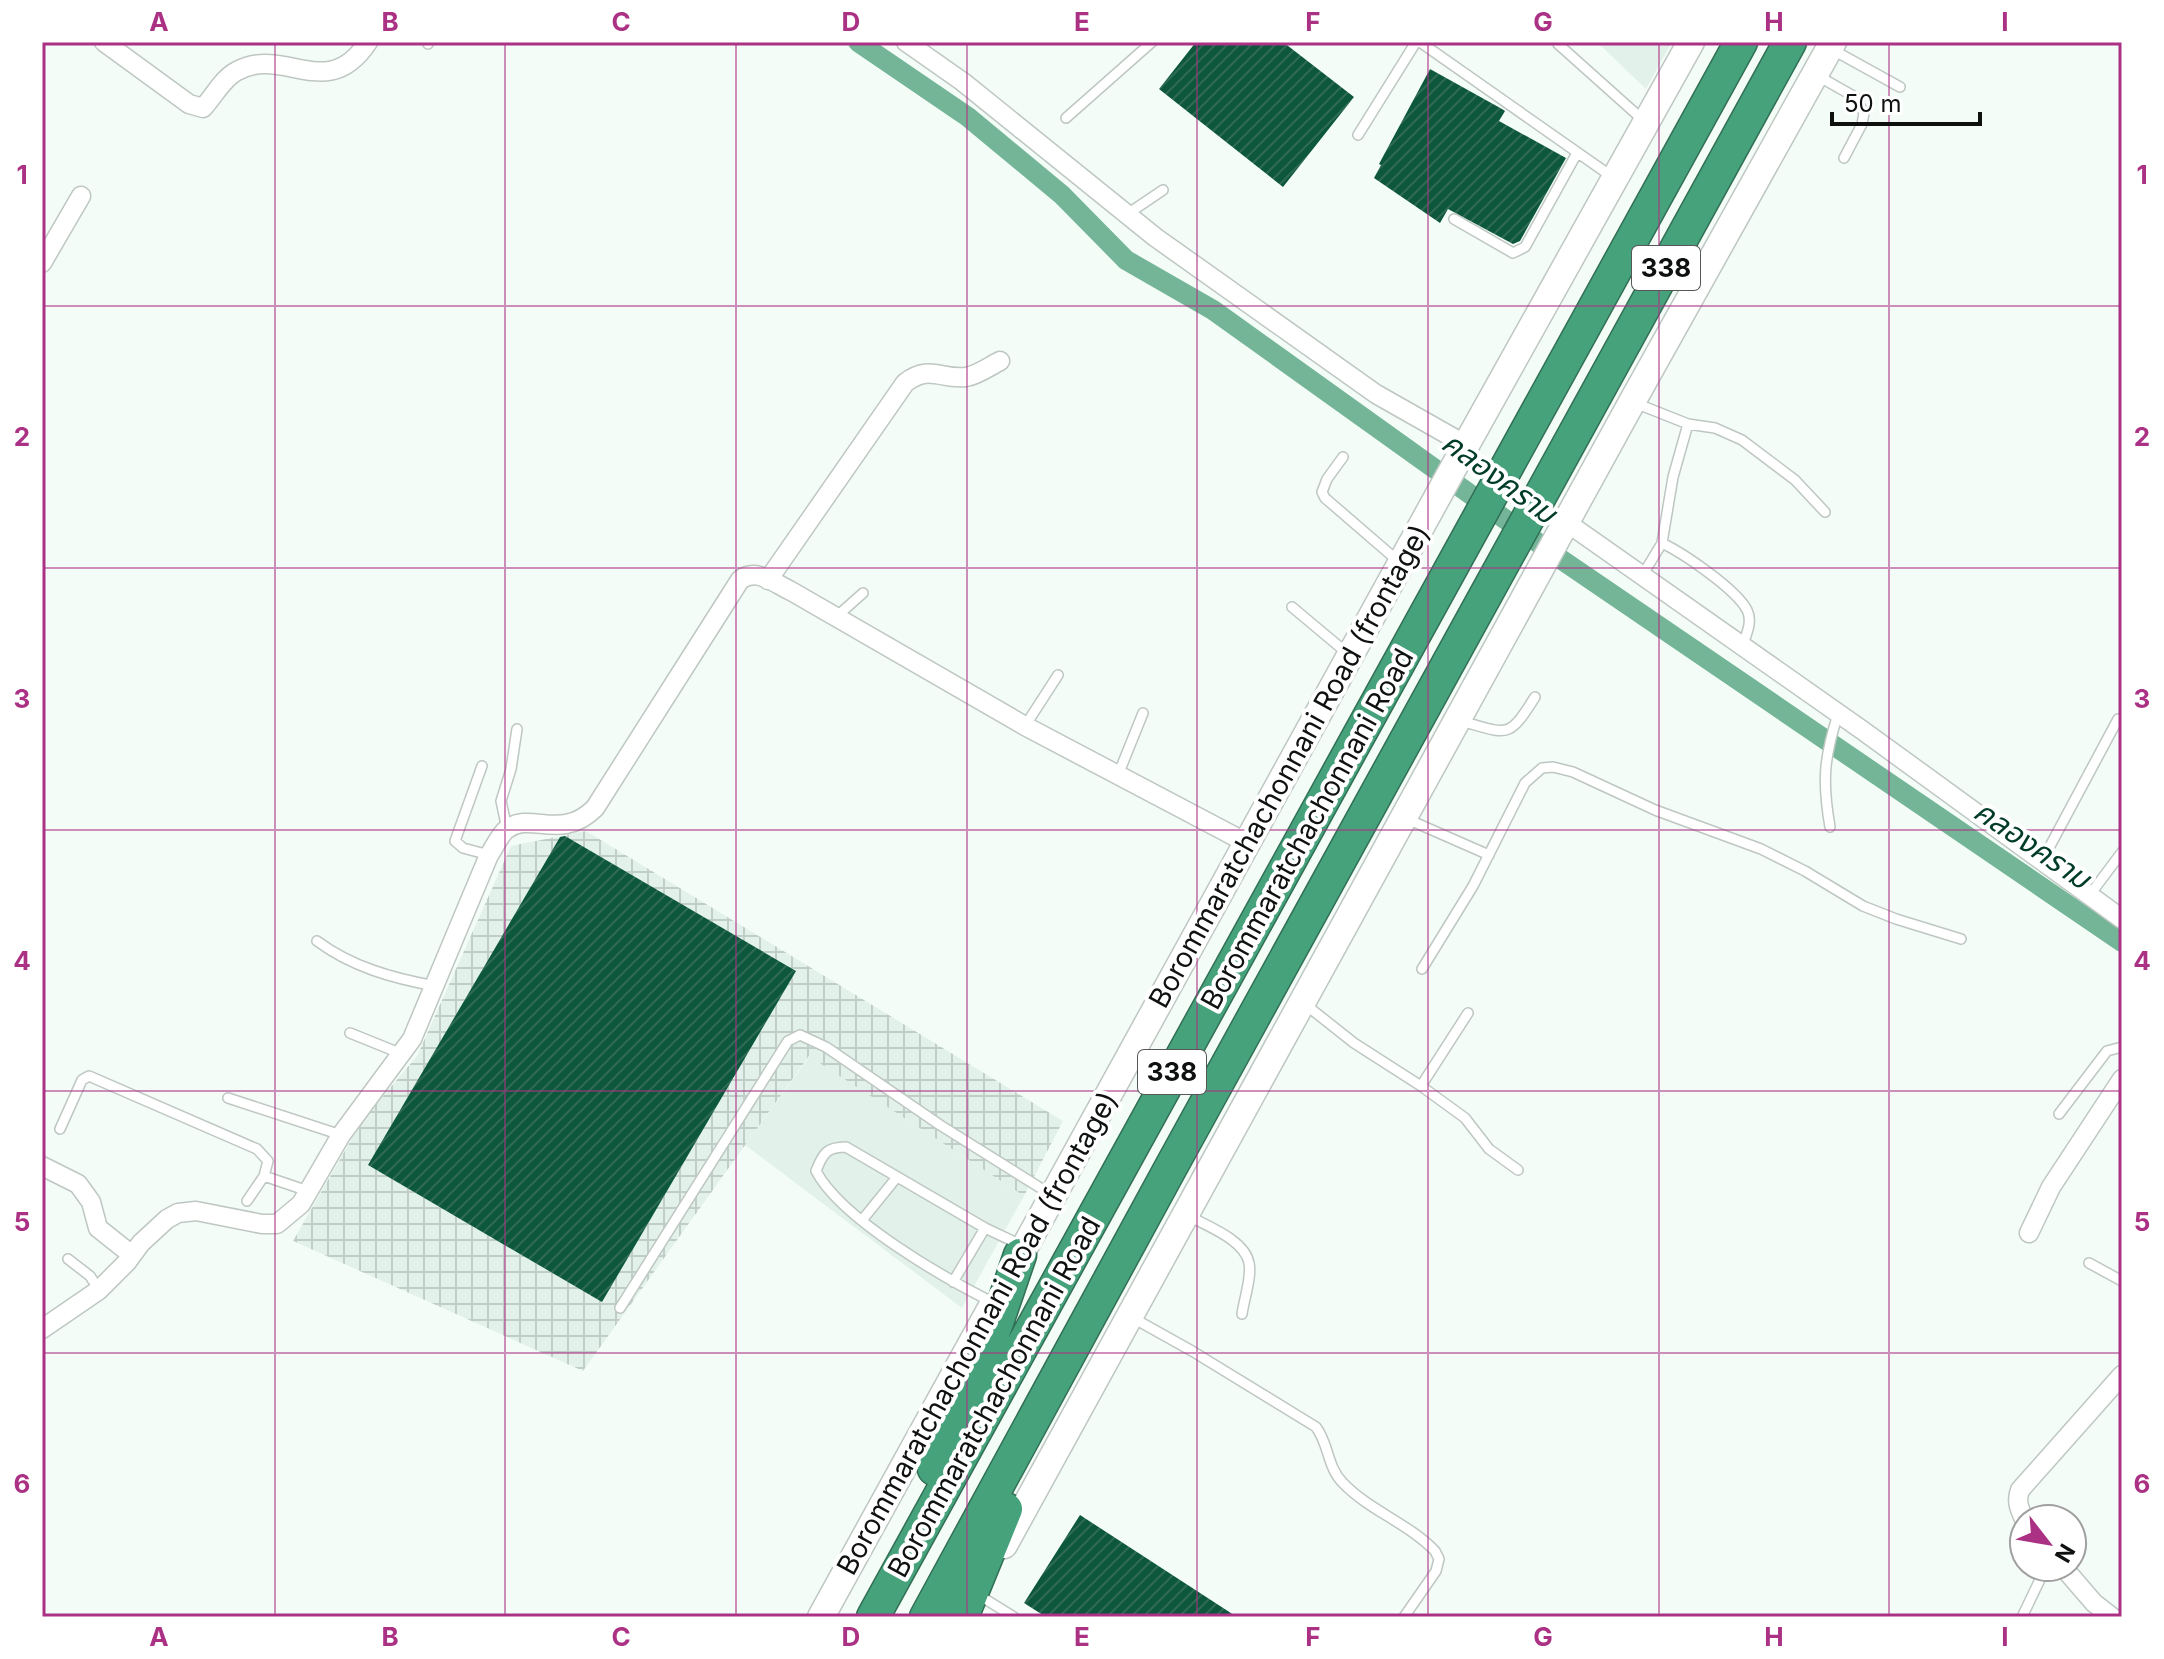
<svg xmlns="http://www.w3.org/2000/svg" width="2164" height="1659" viewBox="0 0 2164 1659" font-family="Inter,'Noto Sans Thai',sans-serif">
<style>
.built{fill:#e2f2ea}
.industrial{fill:url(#industrial-grid)}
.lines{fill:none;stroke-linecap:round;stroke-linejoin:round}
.canal{stroke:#73b596;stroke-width:20}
.building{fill:url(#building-hatch)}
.lane-casing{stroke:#bec7c2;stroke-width:12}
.street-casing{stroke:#bec7c2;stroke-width:21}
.secondary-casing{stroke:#bec7c2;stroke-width:29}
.highway-casing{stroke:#326f55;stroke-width:35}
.lane{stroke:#fff;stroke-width:9}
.street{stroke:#fff;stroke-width:18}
.secondary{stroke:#fff;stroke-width:26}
.highway{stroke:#45a27b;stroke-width:32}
.grid{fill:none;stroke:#ab3185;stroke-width:2;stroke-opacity:0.55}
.labels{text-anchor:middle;stroke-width:8;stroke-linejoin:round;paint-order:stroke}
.shield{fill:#fff;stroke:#565857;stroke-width:2}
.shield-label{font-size:26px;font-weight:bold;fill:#0e110f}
.street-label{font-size:28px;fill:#0e110f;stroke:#fff}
.water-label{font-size:30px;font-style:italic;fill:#013c27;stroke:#fff}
.neatline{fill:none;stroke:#ab3185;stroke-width:3}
.grid-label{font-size:26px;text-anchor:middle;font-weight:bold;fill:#ab3185}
</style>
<defs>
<pattern id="industrial-grid" width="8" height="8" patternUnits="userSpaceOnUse" patternTransform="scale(2)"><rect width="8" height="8" fill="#e2f2ea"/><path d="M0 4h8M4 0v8" fill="none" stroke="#c1cec8"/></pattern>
<pattern id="building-hatch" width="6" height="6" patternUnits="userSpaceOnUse" patternTransform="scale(2)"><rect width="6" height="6" fill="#0d573c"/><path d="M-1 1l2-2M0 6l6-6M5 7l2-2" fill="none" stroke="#2f6a55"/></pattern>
</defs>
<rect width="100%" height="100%" fill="#f3fcf7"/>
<!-- built -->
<path class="built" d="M1597 42H1672L1646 89Z
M810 1056 1024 1196 962 1308 745 1145Z"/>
<!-- industrial -->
<path class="industrial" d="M586 831 1063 1121 1024 1196 809 1056 583 1371 293 1241 362 1121 417 1056 511 846Z"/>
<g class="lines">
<!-- canal -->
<path class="canal" d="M858 42 968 117 1062 195 1126 260 1213 310 1562 560 2122 942"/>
</g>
<!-- building -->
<path class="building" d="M1196 42H1283L1354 97 1283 187 1159 89Z
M1430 69 1502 109 1505 111 1499 121 1566 158 1520 241 1513 244 1448 209 1440 223 1374 178 1381 165 1379 164Z
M565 836 796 971 602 1302 368 1165 560 837Z
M1080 1515 1237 1617H1046L1024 1603Z"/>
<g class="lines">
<defs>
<path id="lane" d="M428 42V44
M1420 42 1611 176
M1558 44 1643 120
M1833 50 1900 87
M1818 76 1855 97 1864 113 1862 124 1844 158
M1066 118 1152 42
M1358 135 1416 42
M1126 215 1163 190
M1454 219 1513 253 1525 247 1577 153
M1635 403 1688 424 1715 428 1742 440 1795 480 1825 512
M1343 457 1327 479 1322 492 1325 498 1398 561
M1662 543 1673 477 1688 424
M1642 576 1662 543C1683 553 1736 589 1747 610 1753 622 1746 635 1742 647
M1292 607 1347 653
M836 617 863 593
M1461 721C1508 734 1508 740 1535 697
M1025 726 1058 675
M482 766 455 841 463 848 489 855
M1118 775 1143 713
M1407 819 1489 855
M1830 827C1822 781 1824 758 1838 714
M507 829 501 801 511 769 517 729
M2042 861 2118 719
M2089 896 2122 852
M317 941C352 967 392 978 435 986
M1422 969 1473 886 1525 783 1542 768 1553 767 1573 772 1655 810 1761 849 1805 871 1863 906 1896 919 1961 939
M1306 1005 1354 1043 1421 1086 1465 1118 1489 1149 1518 1170
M350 1033 402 1054
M1421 1086 1468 1013
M228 1098 341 1135
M2059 1114 2107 1051 2122 1047
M60 1129 82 1080 89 1076 257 1149 268 1161 264 1176
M247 1201 264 1176 308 1191
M1189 1216C1207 1226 1245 1240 1249 1263 1252 1277 1244 1299 1242 1314
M863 1219 897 1177
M68 1259 90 1276 99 1290
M2089 1263 2122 1281
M953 1282 985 1228
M994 1303C944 1278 841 1219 816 1171 823 1153 827 1147 846 1147L985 1228 1021 1245
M620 1308 788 1041 800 1035 826 1047 940 1125 1050 1194
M1133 1318 1192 1351 1316 1427C1329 1444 1327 1467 1343 1483 1370 1511 1408 1523 1435 1551L1439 1559 1436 1571 1404 1617
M977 1594 1014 1617
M2022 1617 2046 1567"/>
<path id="street" d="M104 42 189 104 203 108C214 96 223 78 237 71 284 45 327 104 368 42
M906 42 963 82 1155 237 1376 394 1466 445
M42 263 81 196
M1566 522 1862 730 2122 919
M768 580 905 383C929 364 941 380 966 377 978 375 990 366 1000 361
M42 1166 78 1184 91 1202 98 1228 132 1255
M2029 1233 2051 1187 2122 1079
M42 1329 99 1290 127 1262 141 1243 167 1219 178 1213 196 1211 262 1224H277L301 1204 341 1135 412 1039 489 855C494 848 500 834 507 829 531 811 561 842 595 808L740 580C756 567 774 583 791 591L1025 726 1247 843
M2024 1519C2019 1508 2016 1501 2020 1490L2122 1375
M2063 1567 2094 1603 2112 1617"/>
<path id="secondary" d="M1012 1270 1466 445 1691 42
M1004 1545 1632 402 1833 42
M821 1617 991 1308"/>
<path id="highway" d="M934 1469 991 1340 1020 1255
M873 1617 1741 42
M926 1617 1171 1167 1790 42
M962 1617 1006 1509"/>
</defs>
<!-- lane casing -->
<use href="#lane" class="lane-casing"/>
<!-- street casing -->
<use href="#street" class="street-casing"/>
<!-- secondary casing -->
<use href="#secondary" class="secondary-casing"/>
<!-- highway casing -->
<use href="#highway" class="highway-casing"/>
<!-- lane -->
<use href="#lane" class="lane"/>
<!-- street -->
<use href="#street" class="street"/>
<!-- secondary -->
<use href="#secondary" class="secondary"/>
<!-- highway -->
<use href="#highway" class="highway"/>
</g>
<!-- grid -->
<path class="grid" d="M275 42V1617M505 42V1617M736 42V1617M967 42V1617M1197 42V1617M1428 42V1617M1659 42V1617M1889 42V1617M42 306H2122M42 568H2122M42 830H2122M42 1091H2122M42 1353H2122"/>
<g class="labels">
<!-- shield labels -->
<g class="shield">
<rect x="1632" y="246" width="68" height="44" rx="6"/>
<rect x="1138" y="1050" width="68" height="44" rx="6"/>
</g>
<g class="shield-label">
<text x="1666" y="277">338</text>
<text x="1172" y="1081">338</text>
</g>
<!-- street labels -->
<g class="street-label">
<text transform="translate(1289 766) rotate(-61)" y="10">Borommaratchachonnani Road (frontage)</text>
<text transform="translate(1307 829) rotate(-61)" y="10">Borommaratchachonnani Road</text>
<text transform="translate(977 1333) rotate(-61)" y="10">Borommaratchachonnani Road (frontage)</text>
<text transform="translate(994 1397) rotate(-61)" y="10">Borommaratchachonnani Road</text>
</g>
<!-- water labels -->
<g class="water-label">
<text transform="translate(1499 478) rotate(36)" y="10">คลองคราม</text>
<text transform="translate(2032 845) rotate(34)" y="10">คลองคราม</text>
</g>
</g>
<!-- border -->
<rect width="2164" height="1659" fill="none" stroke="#ffffff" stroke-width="88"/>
<!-- north arrow -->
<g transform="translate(2048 1543) rotate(121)"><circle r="38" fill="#ffffff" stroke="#9fa09f" stroke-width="2"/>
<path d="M0-6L14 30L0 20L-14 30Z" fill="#ab3185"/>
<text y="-12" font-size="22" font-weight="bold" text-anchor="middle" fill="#0e110f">N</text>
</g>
<!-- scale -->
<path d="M1832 112v12h148v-12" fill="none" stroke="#0e110f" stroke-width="4"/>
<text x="1844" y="112" font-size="24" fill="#0e110f" stroke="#ffffff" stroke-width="6" paint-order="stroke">50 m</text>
<rect x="44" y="44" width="2076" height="1571" class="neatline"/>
<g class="grid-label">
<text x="159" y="31">A</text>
<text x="390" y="31">B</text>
<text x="621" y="31">C</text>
<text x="851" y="31">D</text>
<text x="1082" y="31">E</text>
<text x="1313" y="31">F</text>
<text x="1543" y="31">G</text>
<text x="1774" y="31">H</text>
<text x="2005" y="31">I</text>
<text x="22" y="184">1</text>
<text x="2142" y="184">1</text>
<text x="22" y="446">2</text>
<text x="2142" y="446">2</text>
<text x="22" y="708">3</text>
<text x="2142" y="708">3</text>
<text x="22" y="970">4</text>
<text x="2142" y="970">4</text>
<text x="22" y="1231">5</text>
<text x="2142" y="1231">5</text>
<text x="22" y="1493">6</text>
<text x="2142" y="1493">6</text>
<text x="159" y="1646">A</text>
<text x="390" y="1646">B</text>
<text x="621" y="1646">C</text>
<text x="851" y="1646">D</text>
<text x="1082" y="1646">E</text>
<text x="1313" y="1646">F</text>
<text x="1543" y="1646">G</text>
<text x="1774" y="1646">H</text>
<text x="2005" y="1646">I</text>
</g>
</svg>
